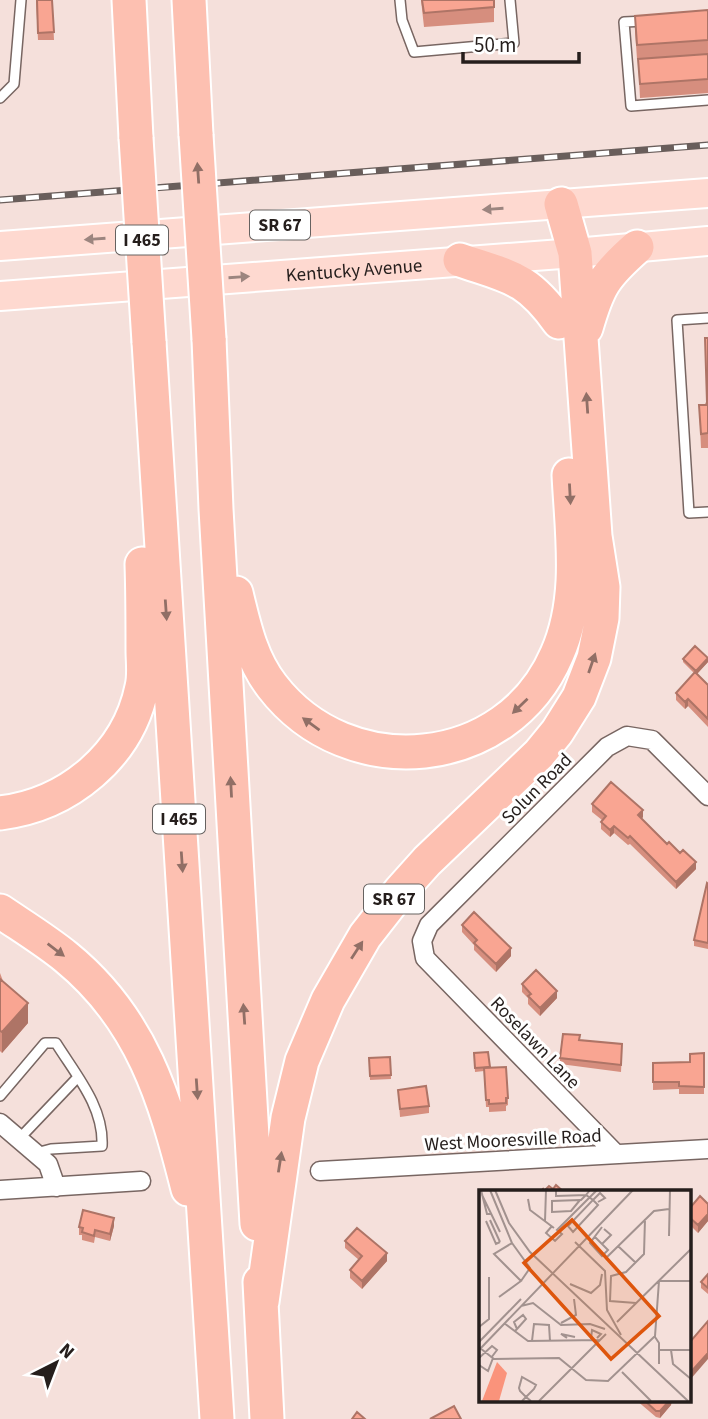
<svg xmlns="http://www.w3.org/2000/svg" width="708" height="1419" viewBox="0 0 708 1419" font-family="'Source Sans 3',sans-serif">
<style>
.lines{fill:none;stroke-linecap:round;stroke-linejoin:round}
.service-casing{stroke:#786662;stroke-width:12}
.minor-casing{stroke:#786662;stroke-width:21}
.primary-casing{stroke:#fff;stroke-width:32}
.motorway-casing{stroke:#fff;stroke-width:37}
.service{stroke:#fff;stroke-width:9}
.minor{stroke:#fff;stroke-width:18}
.primary{stroke:#fed9d0;stroke-width:28}
.motorway{stroke:#fdc0b1;stroke-width:33}
.rail-casing{stroke:#695e5b;stroke-width:7}
.rail{stroke:#fff;stroke-width:4.5;stroke-dasharray:13;stroke-linecap:butt}
.motorway-bridge-casing{stroke:#fff;stroke-width:37;stroke-linecap:butt}
.motorway-bridge{stroke:#fdc0b1;stroke-width:33}
.wall{fill:#d68e7e}
.shaded-wall{fill:#ae7466}
.building{fill:#f9a592;stroke:#ae7466;stroke-width:2}
.oneway{fill:#916f66}
.oneway2{fill:#9c857f}
.labels{text-anchor:middle;stroke-width:6;stroke-linejoin:round;paint-order:stroke}
.shield{fill:#fff;stroke:#666260;stroke-width:2}
.shield-label{font-size:18px;font-weight:bold;fill:#251e1c}
.street-label{font-size:19px;fill:#251e1c;stroke:#fff}
.inset-road{fill:none;stroke:#a2928f;stroke-width:2}
.view{fill:#de560d;fill-opacity:0.15;stroke:#de560d;stroke-width:3.5}
.inset-edge{fill:none;stroke:#251e1c;stroke-width:3.5}
</style>
<rect width="100%" height="100%" fill="#f5e0db"/>
<g class="lines">
<defs>
<path id="service" d="M400 0 402 20 414 52 514 43 510 0
M646 21 624 22 631 106 708 100
M0 98 14 84 21 0
M708 318 677 320 689 513 708 512
M0 1096 45 1043H56C76 1075 104 1107 102 1146L51 1149 36 1153
M19 1139 78 1077"/>
<path id="minor" d="M0 1123 48 1164 56 1187
M616 1154 425 958 422 941 429 925 607 747 627 736 652 740 708 796
M320 1171 708 1149
M0 1190 141 1181"/>
<g id="primary">
<path d="M0 246 708 193"/>
<path id="s1" d="M0 296 575 253 708 241"/>
</g>
<path id="motorway" d="M129 0 136 138
M189 0 196 135
M460 260C510 277 527 277 559 322
M586 328C598 286 604 276 637 247
M209 339 216 509 257 1224
M149 342 217 1419
M236 593C244 626 251 659 272 686 348 785 507 771 557 654 582 598 572 534 569 475
M0 813C68 805 128 756 142 687 145 675 143 662 143 650 143 621 143 593 142 564
M0 911C22 926 45 940 66 957 142 1019 165 1098 188 1189
M260 1282 267 1419
M262 1302 288 1118 302 1061 328 1000 365 936 401 890 427 861 539 754 557 732 579 697 594 658 602 618 603 587 595 536 575 253 561 204"/>
</defs>
<!-- service casing -->
<use href="#service" class="service-casing"/>
<!-- minor casing -->
<use href="#minor" class="minor-casing"/>
<!-- primary casing -->
<use href="#primary" class="primary-casing"/>
<!-- motorway casing -->
<use href="#motorway" class="motorway-casing"/>
<!-- service -->
<use href="#service" class="service"/>
<!-- minor -->
<use href="#minor" class="minor"/>
<!-- primary -->
<use href="#primary" class="primary"/>
<!-- motorway -->
<use href="#motorway" class="motorway"/>
<defs>
<path id="rail" d="M0 200 708 145"/>
</defs>
<!-- rail casing -->
<use href="#rail" class="rail-casing"/>
<!-- rail -->
<use href="#rail" class="rail"/>
<defs>
<path id="motorway-bridge" d="M196 135 209 339
M136 138 149 342"/>
</defs>
<!-- motorway-bridge casing -->
<use href="#motorway-bridge" class="motorway-bridge-casing"/>
<!-- motorway-bridge -->
<use href="#motorway-bridge" class="motorway-bridge"/>
</g>
<!-- wall -->
<path class="wall" d="M36 0H52L54 40H38Z
M421 0H494V22L424 27Z
M708 10V93L640 98 638 59H637L635 30V16Z
M708 338V448H701L699 405H706V403Z
M683 659 708 662 697 674 708 685V727L688 706 685 709 676 700V693L694 673 683 662Z
M592 804 643 817 641 819 696 869 676 889 630 844 628 845 614 833 610 837 601 829V822L602 820 592 812Z
M708 884V949L694 946V940Z
M462 925 511 956 496 972 474 950V945L462 932Z
M0 973 3 981 28 1023 2 1053 0 1051Z
M522 984 557 998 540 1016 528 1004V998L522 992Z
M579 1040 622 1051 621 1072 560 1064V1058Z
M488 1052 490 1068 508 1098V1105L506 1106V1111L489 1112V1107H486L484 1071 475 1072 474 1053Z
M704 1053V1094H679V1089L653 1090V1063L690 1062Z
M390 1057 391 1079 370 1080 369 1058Z
M398 1090 429 1106V1113L400 1117Z
M708 1204V1221L698 1233 689 1224V1209Z
M114 1226 110 1241 95 1237 94 1243 82 1240V1235H79V1227Z
M345 1241 387 1261 362 1289 350 1278V1270L359 1260 345 1248Z
M708 1274V1294L701 1288V1282Z
M636 1400H672L671 1405 660 1418 656 1417Z"/>
<!-- shaded-wall -->
<path class="shaded-wall" d="M708 658V662L696 675V671Z
M688 699V706L685 709V702Z
M643 810V817L638 823V815Z
M614 826V833L610 837V830Z
M696 862V869L676 889V882Z
M511 948V956L496 972V964Z
M557 991V998L540 1016V1008Z
M28 1003V1023L2 1053V1032Z
M708 1214V1221L698 1233V1225Z
M114 1218V1226L110 1241V1234Z
M387 1253V1261L362 1289V1281Z
M708 1353V1359L689 1381V1374Z
M669 1400H672L671 1405 660 1418V1411Z"/>
<!-- building -->
<path class="building" d="M37 0H52L54 32 38 33Z
M422 0H494V7L424 13Z
M708 10V40L637 45 635 16Z
M708 54V79L640 84 638 59Z
M705 338H708V433L701 434 699 405H706L707 402Z
M695 646 708 658 696 671 683 659Z
M695 672 708 685V719L688 699 685 702 676 693Z
M611 782 643 810 638 815 667 844 669 842 680 853 683 850 696 862 676 882 630 836 628 838 614 826 610 830 601 822 606 816 592 804Z
M707 883 708 884V943L694 940Z
M474 912 511 948 496 964 474 943 477 940 462 925Z
M536 970 557 991 540 1008 528 996 531 994 522 984Z
M0 979 28 1003 2 1032 0 1031Z
M563 1034 580 1035 579 1040 622 1044 621 1065 560 1058Z
M488 1052 490 1067 475 1068 474 1053Z
M704 1053V1087L679 1086V1082H653V1063L690 1062V1054Z
M390 1057 391 1075 370 1076 369 1058Z
M506 1067 508 1098H506V1103L489 1104V1100H486L484 1068Z
M426 1086 429 1106 400 1109 398 1090Z
M556 1185 564 1192H540L543 1189 544 1191 549 1186 553 1189Z
M700 1196 708 1204V1214L698 1225 689 1217V1209Z
M83 1210 114 1218 110 1234 95 1230 94 1236 82 1232 83 1228 79 1227Z
M357 1228 387 1253 362 1281 350 1270 362 1256 345 1241Z
M708 1274V1288L701 1282Z
M708 1321V1353L689 1374V1343Z
M644 1400H670L660 1411H656Z
M454 1406 461 1419H430Z
M357 1412 365 1419H352Z"/>
<!-- one-way arrows -->
<defs><path id="oneway-solid" d="M-6-.8H1V-3.2L6.5 0L1 3.2V.8H-6Z" transform="scale(1.75)"/></defs>
<g class="oneway">
<use href="#oneway-solid" transform="translate(198 173) rotate(-94)"/>
<use href="#oneway-solid" transform="translate(587 403) rotate(-94)"/>
<use href="#oneway-solid" transform="translate(570 494) rotate(87)"/>
<use href="#oneway-solid" transform="translate(166 610) rotate(86)"/>
<use href="#oneway-solid" transform="translate(592 663) rotate(-71)"/>
<use href="#oneway-solid" transform="translate(520 706) rotate(136)"/>
<use href="#oneway-solid" transform="translate(311 724) rotate(-144)"/>
<use href="#oneway-solid" transform="translate(231 787) rotate(-93)"/>
<use href="#oneway-solid" transform="translate(182 862) rotate(86)"/>
<use href="#oneway-solid" transform="translate(56 950) rotate(37)"/>
<use href="#oneway-solid" transform="translate(357 950) rotate(-57)"/>
<use href="#oneway-solid" transform="translate(244 1014) rotate(-94)"/>
<use href="#oneway-solid" transform="translate(197 1089) rotate(86)"/>
<use href="#oneway-solid" transform="translate(280 1162) rotate(-81)"/>
</g>
<g class="oneway2">
<use href="#oneway-solid" transform="translate(493 209) rotate(176)"/>
<use href="#oneway-solid" transform="translate(95 239) rotate(176)"/>
<use href="#oneway-solid" transform="translate(239 277) rotate(-4)"/>
</g>
<g class="labels">
<!-- shield labels -->
<g class="shield">
<rect x="250" y="210.5" width="60" height="29" rx="5"/>
<rect x="116" y="225.5" width="52" height="29" rx="5"/>
<rect x="153" y="804.5" width="52" height="29" rx="5"/>
<rect x="364" y="884.5" width="60" height="29" rx="5"/>
</g>
<g class="shield-label">
<text x="280" y="231">SR 67</text>
<text x="142" y="246">I 465</text>
<text x="179" y="825">I 465</text>
<text x="394" y="905">SR 67</text>
</g>
<!-- street labels -->
<g class="street-label">
<text dy="7" stroke="none"><textPath href="#s1" startOffset="355">Kentucky Avenue</textPath></text>
<text transform="translate(536 788) rotate(-45)" y="7">Solun Road</text>
<text transform="translate(536 1042) rotate(46)" y="7">Roselawn Lane</text>
<text transform="translate(513 1139) rotate(-3)" y="7">West Mooresville Road</text>
</g>
</g>
<!-- overview -->
<g transform="translate(479 1190)">
<rect width="212" height="212" fill="#f5e0db"/>
<path d="M18 172 28 183 20 211H3Z" fill="#fa937b"/>
<path class="inset-road" d="M2 0 8 24H13M11 0 33 53 15 64 42 91 20 107M16 0 30 33 51 62 209 211M77 0V6L107 5 111 0M3 5 21 42M49 9 51 20 75 38M101 10 92 21 73 22V11L101 10H102L107 5 114 10 89 36 94 42 119 15 114 10M114 10 121 3 126 8 119 12M11 30 21 52M7 31 17 54 21 52M66 31 67 0M73 36 67 43 76 51 83 44 78 40 118 0M190 46 191 0M116 47 129 60 123 66 111 53 123 37M96 52 126 81 128 120 142 145M33 53 51 78 42 91M123 54 132 45 125 39M139 56 157 73M128 67 175 21 190 19M180 91H212M91 94 112 103 121 95 123 84M157 113 131 111 132 86 147 82 165 64 166 29M42 116 54 113 82 135 111 134 126 139M138 132 212 59M25 133 49 151 121 150M82 133 97 125 95 109M0 137 10 129V87M36 141 38 139 47 129 44 125 35 132 38 139M176 147 180 153V174M88 148 82 144 96 147M112 149 113 140 122 144 118 148M53 151 55 134 70 135 71 151M0 152 42 109M1 158 15 169 80 168 107 190 129 191 176 146 180 91M0 160 154 0M180 160H212M192 160 194 174 212 189M0 168 13 156 18 160 12 168M0 175 9 181 14 168M143 182 172 211M43 211 55 199 57 195 43 187 40 198 41 201 47 207 52 211M60 211 127 144"/>
<path class="view" d="M93 30 180 126 132 169 45 73Z"/>
<rect width="212" height="212" class="inset-edge"/>
</g>
<!-- north arrow -->
<g transform="translate(56 1363) rotate(42)" stroke="#ffffff" stroke-width="5" paint-order="stroke">
<path d="M0-5L12 26L0 18L-12 26Z" fill="#251e1c"/>
<text y="-10" font-size="19" font-weight="bold" text-anchor="middle" fill="#251e1c">N</text>
</g>
<!-- scale -->
<path d="M463 52v10h116v-10" fill="none" stroke="#251e1c" stroke-width="3.5"/>
<text x="474" y="52" font-size="21" fill="#251e1c" stroke="#ffffff" stroke-width="5" paint-order="stroke">50 m</text>
</svg>
